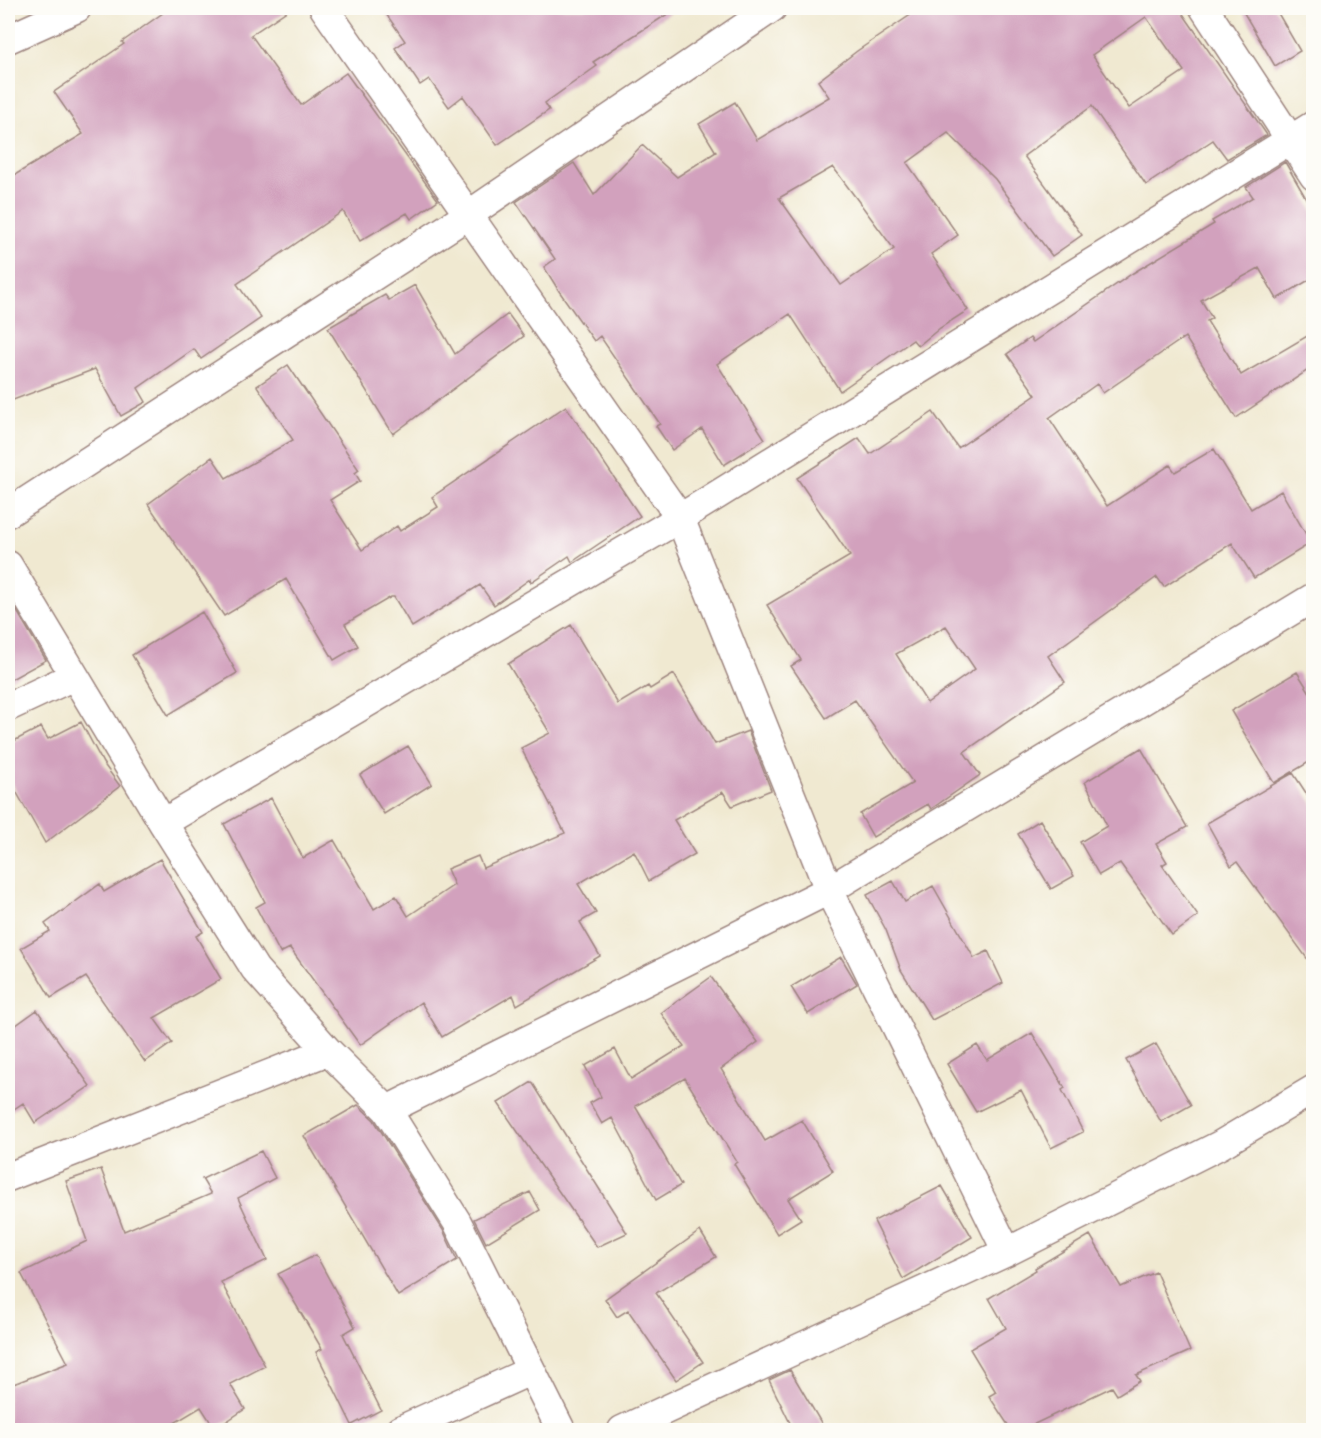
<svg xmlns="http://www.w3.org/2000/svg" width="1321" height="1438" viewBox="0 0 1321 1438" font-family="Cardo,serif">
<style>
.building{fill:#d2a1bd;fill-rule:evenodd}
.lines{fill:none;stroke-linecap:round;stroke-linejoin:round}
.minor-casing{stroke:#9d847e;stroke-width:31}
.minor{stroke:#fff;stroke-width:28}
</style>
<rect width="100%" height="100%" fill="#fdfcf7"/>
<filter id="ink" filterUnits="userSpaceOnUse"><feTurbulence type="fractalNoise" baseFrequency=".0167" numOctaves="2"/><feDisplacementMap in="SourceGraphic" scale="12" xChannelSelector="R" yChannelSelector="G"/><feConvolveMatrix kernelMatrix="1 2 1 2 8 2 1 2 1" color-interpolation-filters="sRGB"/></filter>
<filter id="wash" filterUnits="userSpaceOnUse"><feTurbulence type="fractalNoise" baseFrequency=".008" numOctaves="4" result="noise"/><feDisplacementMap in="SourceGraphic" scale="24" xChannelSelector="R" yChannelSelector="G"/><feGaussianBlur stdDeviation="1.35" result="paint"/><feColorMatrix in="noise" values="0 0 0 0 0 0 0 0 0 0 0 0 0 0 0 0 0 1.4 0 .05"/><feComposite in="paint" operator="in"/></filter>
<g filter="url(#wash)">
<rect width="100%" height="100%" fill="#f0e9d1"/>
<g id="blocks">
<!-- building -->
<path class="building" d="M170 8H291L251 35 301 105 346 73 438 200 411 219 407 213 360 241 343 211 237 284 261 318 201 359 194 349 138 388 146 402 121 416 95 369 8 402V179L83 134 54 92 124 44 122 42Z
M382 8H677L593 62 597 66 545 103 549 110 497 145 463 96 449 107 429 79 420 85 395 48 405 41Z
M921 8H1179L1267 135 1227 159 1213 140 1146 185 1092 106 1024 156 1082 235 1052 256 995 179 948 133 907 163 958 235 931 254 968 310 940 328 918 346 913 340 840 391 790 314 717 364 765 439 724 465 702 429 672 450 656 426 660 424 600 336 594 341 559 291 544 267 555 259 516 202 574 163 594 195 642 145 677 177 716 152 699 124 735 102 757 140 829 97 818 81 857 51ZM1146 17 1184 71 1129 108 1092 55ZM833 167 894 249 841 285 779 198Z
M1241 8H1275L1300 51 1275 66Z
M1285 162 1314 212V277L1277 299 1259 268 1201 300 1212 318 1207 321 1241 375 1314 332V366L1236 418 1185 337 1103 393 1097 384 1049 418 1107 506 1170 465 1175 472 1214 449 1251 509 1281 491 1311 543 1254 578 1232 543 1164 587 1157 577 1048 656 1065 682 964 752 980 775 931 809 928 804 873 837 860 814 913 783 855 700 826 718 791 666 801 660 767 605 850 556 797 478 859 438 870 454 933 412 958 448 1036 395 1007 354 1030 338 1033 342 1133 273 1214 224 1212 221 1253 197 1246 187ZM946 626 975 669 927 703 896 654Z
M415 285 455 354 508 314 524 336 393 434 328 328 385 295 389 300Z
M288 365 359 470 355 473 360 481 330 500 362 550 397 526 400 531 438 507 432 497 566 406 640 516 572 562 569 556 531 582 530 579 494 605 480 585 412 627 394 597H391L345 624 358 646 334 660 286 579 224 616 148 504 212 457 226 478 293 440 257 386Z
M8 596 46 660 8 681Z
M202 612 237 673 168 715 132 655Z
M571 625 618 704 648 686 650 689 674 674 715 744 748 731 771 790 732 806 723 792 674 820 695 854 649 881 634 851 578 884 596 913 580 922 600 956 517 1005 513 995 442 1037 421 1002 360 1045 290 948 280 953 256 907 265 902 224 824 271 798 303 858 334 840 374 909 396 896 408 916 454 885 447 869 478 856 483 868 565 833 521 748 550 733 508 664Z
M1297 672 1314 699V759L1274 783 1231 711Z
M81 722 103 763 120 786 45 843 8 777V744L41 727 48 739Z
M408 746 432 784 384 814 360 775Z
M1141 748 1187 827 1156 844 1167 862 1162 865 1198 916 1172 935 1120 863 1099 875 1080 842 1107 826 1085 782Z
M1293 773 1314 805V968L1237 862 1231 866 1207 823Z
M1040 820 1074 876 1051 889 1018 834Z
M160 859 203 932 196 936 221 979 154 1018 172 1043 145 1062 86 977 51 998 21 948 50 931 45 924 100 884 104 892Z
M893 881 905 902 933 886 974 958 988 951 1003 983 932 1020 901 970 886 930 867 895Z
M841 957 857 984 808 1014 791 987Z
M711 977 758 1042 721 1069 765 1141 802 1120 833 1171 788 1199 801 1219 777 1234 734 1164 737 1162 685 1078 635 1106 681 1185 656 1200 612 1118 602 1124 590 1103 601 1097 585 1066 615 1049 631 1079 684 1046 661 1013Z
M37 1010 90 1086 35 1123 23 1103 8 1113V1031Z
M1032 1033 1065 1088 1062 1090 1083 1132 1051 1148 1021 1090 976 1112 947 1064 977 1045 987 1060Z
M1156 1044 1191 1105 1161 1122 1126 1060Z
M532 1082 627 1233 597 1247 498 1103Z
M358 1105 374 1120 443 1230 457 1260 398 1296 304 1136Z
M261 1151 275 1178 238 1198 267 1260 221 1282 265 1366 230 1384 245 1409 215 1429 201 1407 161 1431H8V1386L68 1363 21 1273 87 1241 66 1181 101 1169 124 1231 211 1194 202 1179Z
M942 1186 972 1237 903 1279 874 1221Z
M530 1192 540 1210 486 1243 474 1219Z
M700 1231 716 1257 656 1293 703 1362 676 1380 628 1310 617 1317 605 1299Z
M1090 1235 1121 1287 1156 1272 1190 1351 1136 1375 1140 1381 1117 1395 1112 1387 1020 1431H1012L989 1396 996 1392 970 1349 1006 1328 989 1298 1036 1270 1035 1268Z
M316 1255 355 1327 343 1334 381 1410 352 1425 316 1352 322 1349 278 1274Z
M790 1370 826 1431H794L769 1380Z"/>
</g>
</g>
<g filter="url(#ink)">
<use href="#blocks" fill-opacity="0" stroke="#9d847e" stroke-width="1.5"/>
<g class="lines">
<defs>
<path id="minor" d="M324 8 680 518 829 890 1007 1252
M1204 8 1314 176
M8 39 77 8
M8 513 468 215 772 8
M8 565 163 823 255 969 328 1051 387 1110 457 1222 561 1430
M8 707 74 676
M163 823 680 518 1314 125
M387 1110 829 890 1314 597
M8 1177 328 1051
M400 1430 530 1371
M622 1430 1007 1252 1220 1145 1314 1089"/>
</defs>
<!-- minor casing -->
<use href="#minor" class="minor-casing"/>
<!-- minor -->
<use href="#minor" class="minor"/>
</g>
</g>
<!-- margin -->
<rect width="1321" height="1438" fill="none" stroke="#fdfcf7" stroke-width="30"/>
</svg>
